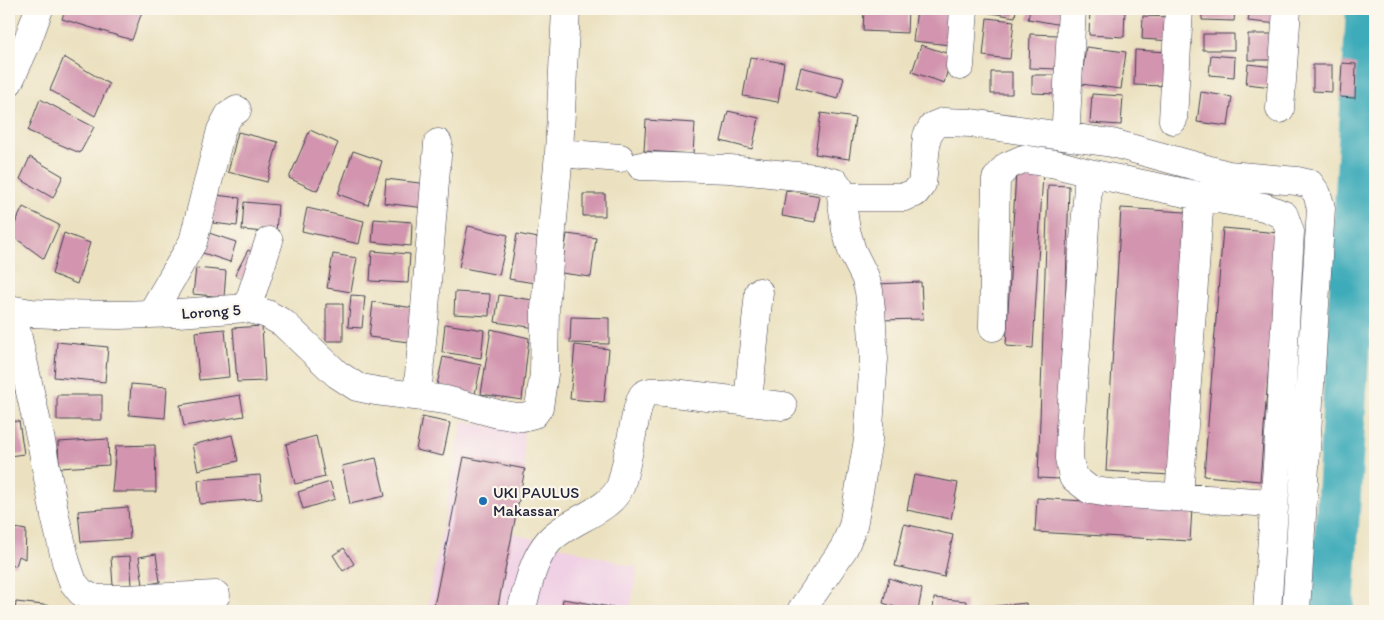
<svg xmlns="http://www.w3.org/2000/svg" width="1384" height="620" viewBox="0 0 1384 620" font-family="Itim,sans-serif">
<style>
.built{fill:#f0d0e5}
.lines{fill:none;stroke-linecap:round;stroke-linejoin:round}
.river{stroke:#3cabb9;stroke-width:44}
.building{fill:#d294ae}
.minor-casing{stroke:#403f4f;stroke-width:29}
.minor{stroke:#fff;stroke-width:28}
.poi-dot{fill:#1f6fb2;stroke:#fbf7ec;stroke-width:2}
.labels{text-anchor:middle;stroke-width:4.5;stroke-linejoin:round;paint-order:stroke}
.street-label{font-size:16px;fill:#22223b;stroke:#fbf7ec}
.poi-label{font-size:16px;fill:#22223b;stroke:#fbf7ec;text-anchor:start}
</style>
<rect width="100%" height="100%" fill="#fbf7ec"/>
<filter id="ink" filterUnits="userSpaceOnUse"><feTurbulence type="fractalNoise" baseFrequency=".02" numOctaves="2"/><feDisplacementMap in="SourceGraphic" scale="10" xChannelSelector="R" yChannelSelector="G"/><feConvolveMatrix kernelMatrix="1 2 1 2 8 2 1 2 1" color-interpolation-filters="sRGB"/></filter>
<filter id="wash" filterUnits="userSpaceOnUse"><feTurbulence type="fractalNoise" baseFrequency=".0096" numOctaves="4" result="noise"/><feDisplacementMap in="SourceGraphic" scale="20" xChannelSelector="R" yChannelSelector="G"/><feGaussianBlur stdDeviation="1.12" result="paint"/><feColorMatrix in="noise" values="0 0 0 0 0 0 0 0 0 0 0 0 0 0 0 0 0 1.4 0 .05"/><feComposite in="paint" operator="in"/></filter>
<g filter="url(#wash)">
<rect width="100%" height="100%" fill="#ebe1c0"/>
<!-- built -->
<path class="built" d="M462 421 523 431 525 469 513 533 638 568 630 611H427Z"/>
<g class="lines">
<!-- river -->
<path class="river" d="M1332 611 1368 9"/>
</g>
<g id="blocks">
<!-- building -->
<path class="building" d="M65 9H143L132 40 62 19Z
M864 9H908L907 33 863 31Z
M917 9H954L950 45 913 41Z
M985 9H1016L1015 17 985 12Z
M1030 9H1065L1062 25 1028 19Z
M1090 9H1125L1124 37 1089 35Z
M1202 9H1235L1234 21 1202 20Z
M1250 9H1280L1278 24 1248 21Z
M1143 16 1172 17 1171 41 1142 39Z
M987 18 1014 21 1010 59 983 56Z
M1030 34 1058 35V69L1029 68Z
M1203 34H1234V50H1203Z
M1248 34H1278V60H1248Z
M921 45 952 55 944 83 912 72Z
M1086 47 1126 52 1121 89 1081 84Z
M1135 50 1168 52 1167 86 1134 85Z
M1211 55 1235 57 1234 77 1209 75Z
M64 57 109 84 95 116 50 90Z
M750 57 784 63 778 102 743 96Z
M1342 63 1356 64 1355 98 1340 97Z
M1248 64 1275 67 1273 87 1246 84Z
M1313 65H1332V92L1313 91Z
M801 67 844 78 838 99 796 88Z
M991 72H1012V94H991Z
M1032 75H1056L1055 94 1032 93Z
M1201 92 1232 97 1228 126 1197 122Z
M1092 94 1123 96 1121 125 1090 123Z
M40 99 94 127 80 153 28 131Z
M728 111 759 118 752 149 721 141Z
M821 113 855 118 849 159 815 154Z
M646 120 695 123 693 154 644 151Z
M310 130 338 143 317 191 289 178Z
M238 132 278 142 267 182 228 172Z
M353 151 382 161 368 205 338 194Z
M30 157 63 176 53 198 20 179Z
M1016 172 1043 173 1033 348 1006 346Z
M386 179 428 184 425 208 384 203Z
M1048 185 1069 186 1060 479 1038 478Z
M786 190 820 196 815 222 782 216Z
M583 194H605V216H583Z
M216 195 240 198 237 226 213 223Z
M244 202 278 205 276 233 242 230Z
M23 207 59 225 44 259 10 234Z
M307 208 364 221 359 244 302 231Z
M1121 208 1185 212 1170 475 1106 471Z
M374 219 412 222 411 246 372 242Z
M468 226 508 235 499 275 459 267Z
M1223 228 1279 233 1260 481 1204 476Z
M206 232 236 242 230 262 200 252Z
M64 233 90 243 77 284 52 274Z
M517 234 549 240 541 284 509 279Z
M567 234 596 238 591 277 561 273Z
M248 250 260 256 246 281 235 275Z
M372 251 410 254 408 283 370 281Z
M333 254 357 258 351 292 327 288Z
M196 268 226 271 224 297 193 294Z
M921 282 923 319 879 320 877 284Z
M455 292 490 294 489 316 454 314Z
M351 295 365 296 362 328 348 327Z
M499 295 540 301 536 328 495 322Z
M373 302 414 308 409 342 369 337Z
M326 304H343V341H326Z
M571 317 609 318V344L570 343Z
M445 324 484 330 481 358 442 352Z
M262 326 265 381 237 382 233 328Z
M225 329 229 377 199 380 195 332Z
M491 329 529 338 522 400 481 394Z
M57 342 108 347 105 382 54 377Z
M575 345 609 349 604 402 570 399Z
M443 357 481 365 475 394 437 385Z
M9 381 17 384 9 408Z
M131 384 167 387 165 418 129 415Z
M57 395H102V420H57Z
M240 395 244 416 184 426 180 405Z
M422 417 450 423 443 456 416 450Z
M19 421 24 454 9 456V422Z
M232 435 238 461 198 470 192 445Z
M316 436 325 477 295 484 286 444Z
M108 439 109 465 59 468 58 442Z
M155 445 156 492H112L116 446Z
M464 457 525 469 497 611H433Z
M376 458 385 496 350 504 342 466Z
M260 475 262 499 200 504 198 480Z
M914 475 958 483 951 519 907 510Z
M330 482 335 499 303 509 298 492Z
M1037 498 1192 508 1190 541 1035 532Z
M128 507 130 539 81 542 78 511Z
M904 524 953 535 944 577 895 566Z
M9 527 26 530 25 559 19 556 16 566 9 565Z
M344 548 354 564 343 571 333 555Z
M156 554 160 582 143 585 139 557Z
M130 556 132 585 113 586 111 557Z
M889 578 922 589 918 611H906L883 603Z
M934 598 966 601V611H933Z
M563 599 628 610V611H561Z
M16 602 62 607 61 611H15Z
M1026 603 1027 611H978V608Z
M276 608 277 611H265Z"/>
</g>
</g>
<g filter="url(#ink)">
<use href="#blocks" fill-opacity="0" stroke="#403f4f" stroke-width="1"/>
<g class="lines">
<defs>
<path id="minor" d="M960 66 964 9
M9 82 26 45 39 9
M1280 109 1287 9
M1173 120 1179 9
M1066 122 1072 9
M559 153 620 158
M641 166 730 169 816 178 836 183 840 189 846 230 852 251 865 277 869 291 871 309 874 359 868 440 853 526 844 548 801 611
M1089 173 1070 427 1069 458 1073 477 1090 490 1109 493 1273 503
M842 197H904L915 193 922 184 927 136 933 126 943 122 971 123 1112 143 1228 175 1297 181 1310 184 1317 194 1321 208 1296 611
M247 308 269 241
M9 309 31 313 54 314 120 315 178 313 247 308 267 314 283 323 337 374 357 387 376 391 446 400 498 414 518 417H523L534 414 539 407 544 374 545 308 559 153 566 9
M12 311 41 441 55 516 66 562 73 582 81 592 90 597 99 599H123L216 595
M151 314 193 242 221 130 229 115 237 110
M993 327 996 179 1007 166 1023 159 1056 164 1089 173 1200 196 1264 207 1284 215 1290 232 1280 421 1267 611
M417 396 424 321 438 143
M748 401 759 292
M1179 497 1200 196
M521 611C528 588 532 560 549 541 568 520 609 512 620 487 627 471 636 401 643 395 649 390 658 392 665 392L783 406"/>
</defs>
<!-- minor casing -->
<use href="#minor" class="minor-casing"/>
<!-- minor -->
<use href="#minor" class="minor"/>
</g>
</g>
<!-- markers -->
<circle class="poi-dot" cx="483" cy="501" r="5"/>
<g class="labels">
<!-- street labels -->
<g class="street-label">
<text transform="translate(211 311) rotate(-4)" y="6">Lorong 5</text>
</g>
<!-- poi labels -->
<g class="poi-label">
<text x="493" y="498">UKI PAULUS<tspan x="493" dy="18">Makassar</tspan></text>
</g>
</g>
<!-- margin -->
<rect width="1384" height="620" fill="none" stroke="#fbf7ec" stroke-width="30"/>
</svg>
